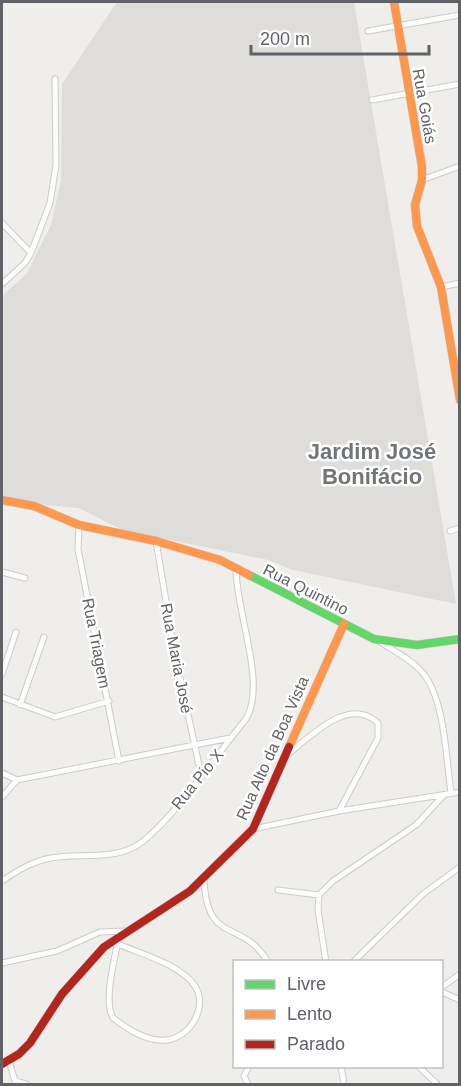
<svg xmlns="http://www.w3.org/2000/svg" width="461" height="1086" viewBox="0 0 461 1086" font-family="Helvetica,sans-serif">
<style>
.industrial{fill:#dfddda}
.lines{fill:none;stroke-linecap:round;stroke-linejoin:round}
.street-casing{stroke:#cbcccc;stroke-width:7}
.fast-casing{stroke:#cacacb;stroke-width:9}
.slow-casing{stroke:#cacacb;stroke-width:9}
.jam-casing{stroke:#cacacb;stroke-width:9}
.street{stroke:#fdfcfc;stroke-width:5}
.fast{stroke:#63d668;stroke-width:8}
.slow{stroke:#ff974d;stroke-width:8}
.jam{stroke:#b3261e;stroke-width:8}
.labels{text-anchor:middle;stroke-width:5;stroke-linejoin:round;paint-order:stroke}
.street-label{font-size:16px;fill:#5f6368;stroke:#fff}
.district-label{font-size:22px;font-weight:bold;fill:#70757a;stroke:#fff}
</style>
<rect width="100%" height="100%" fill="#efeeea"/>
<!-- industrial -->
<path class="industrial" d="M117 2H354L456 604 293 570 268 560 122 530 79 508 46 505 2 495V296L27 273 51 225 61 181 62 84Z"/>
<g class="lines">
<defs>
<path id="street" d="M368 31 460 15
M372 100 460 84
M422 180 460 166
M2 223 31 253
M2 284 25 263 31 253 50 203 56 165 55 79
M441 287 460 283
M79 525 78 549 119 761
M450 531 460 528
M156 541 175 655 201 774
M2 572 25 578
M380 642C394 651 411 659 422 672 445 698 446 759 451 793
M2 674 16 632
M2 697 55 717 109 701
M20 705 44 637
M287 755C310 737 349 695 378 723V738L339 811
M2 773 17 780
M2 797 17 780 230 738
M253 829 339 811 460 792
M204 879C207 947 241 917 268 962
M2 881C17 871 33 861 51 858 77 853 110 860 134 847 165 831 220 750 246 719 267 684 236 612 236 569
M278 890 319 895
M118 944C141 954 180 964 195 986 210 1009 186 1044 159 1040 142 1039 126 1028 113 1018 103 1001 115 957 119 937
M326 962 318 910 319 895 333 881 416 825 444 795
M353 962 423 894 460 867
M2 963 57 951 100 932 126 931
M442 987 460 974
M442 992 460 1000
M9 1061 15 1081 26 1084
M341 1066 344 1084
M418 1066 437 1084
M248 1084 244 1076 249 1066"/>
<path id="fast" d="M249 575 374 639 417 645 460 639"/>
<path id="slow" d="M394 2 422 167V180L415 205 417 226 441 287 460 400
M2 500 34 506 79 525 156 541 220 560 249 575
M289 747 344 624"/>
<path id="jam" d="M2 1064 19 1054 30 1043 62 994 104 947 190 891 253 829 289 747"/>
</defs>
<!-- street casing -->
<use href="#street" class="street-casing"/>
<!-- fast casing -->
<use href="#fast" class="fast-casing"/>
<!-- slow casing -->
<use href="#slow" class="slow-casing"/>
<!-- jam casing -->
<use href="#jam" class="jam-casing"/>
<!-- street -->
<use href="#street" class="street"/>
<!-- fast -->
<use href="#fast" class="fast"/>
<!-- slow -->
<use href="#slow" class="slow"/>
<!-- jam -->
<use href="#jam" class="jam"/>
</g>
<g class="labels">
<!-- street labels -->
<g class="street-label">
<text transform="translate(425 106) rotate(80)" y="6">Rua Goiás</text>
<text transform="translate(306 589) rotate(27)" y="6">Rua Quintino</text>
<text transform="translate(97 643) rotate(79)" y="6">Rua Triagem</text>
<text transform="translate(177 658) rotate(79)" y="6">Rua Maria José</text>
<text transform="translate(272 748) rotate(-66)" y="6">Rua Alto da Boa Vista</text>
<text transform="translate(197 779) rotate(-51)" y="6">Rua Pio X</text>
</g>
<!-- district labels -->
<g class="district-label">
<text x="372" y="459">Jardim José<tspan x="372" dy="25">Bonifácio</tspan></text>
</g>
</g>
<!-- border -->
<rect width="461" height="1086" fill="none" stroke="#5f6368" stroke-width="6"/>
<!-- legend -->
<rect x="233" y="960" width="210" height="108" fill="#ffffff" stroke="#bfc1c3" stroke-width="1.5"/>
<rect x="245" y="980" width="30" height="9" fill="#63d668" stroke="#bfc1c3" stroke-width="1.5"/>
<text x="287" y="990" font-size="18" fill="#5f6368">Livre</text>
<rect x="245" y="1010" width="30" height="9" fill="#ff974d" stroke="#bfc1c3" stroke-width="1.5"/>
<text x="287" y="1020" font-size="18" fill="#5f6368">Lento</text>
<rect x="245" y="1040" width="30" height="9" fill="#b3261e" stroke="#bfc1c3" stroke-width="1.5"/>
<text x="287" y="1050" font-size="18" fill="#5f6368">Parado</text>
<!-- scale -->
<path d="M251 45v9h178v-9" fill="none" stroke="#5f6368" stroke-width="3"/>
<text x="260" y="45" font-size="18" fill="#5f6368" stroke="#ffffff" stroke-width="4.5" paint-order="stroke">200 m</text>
</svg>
